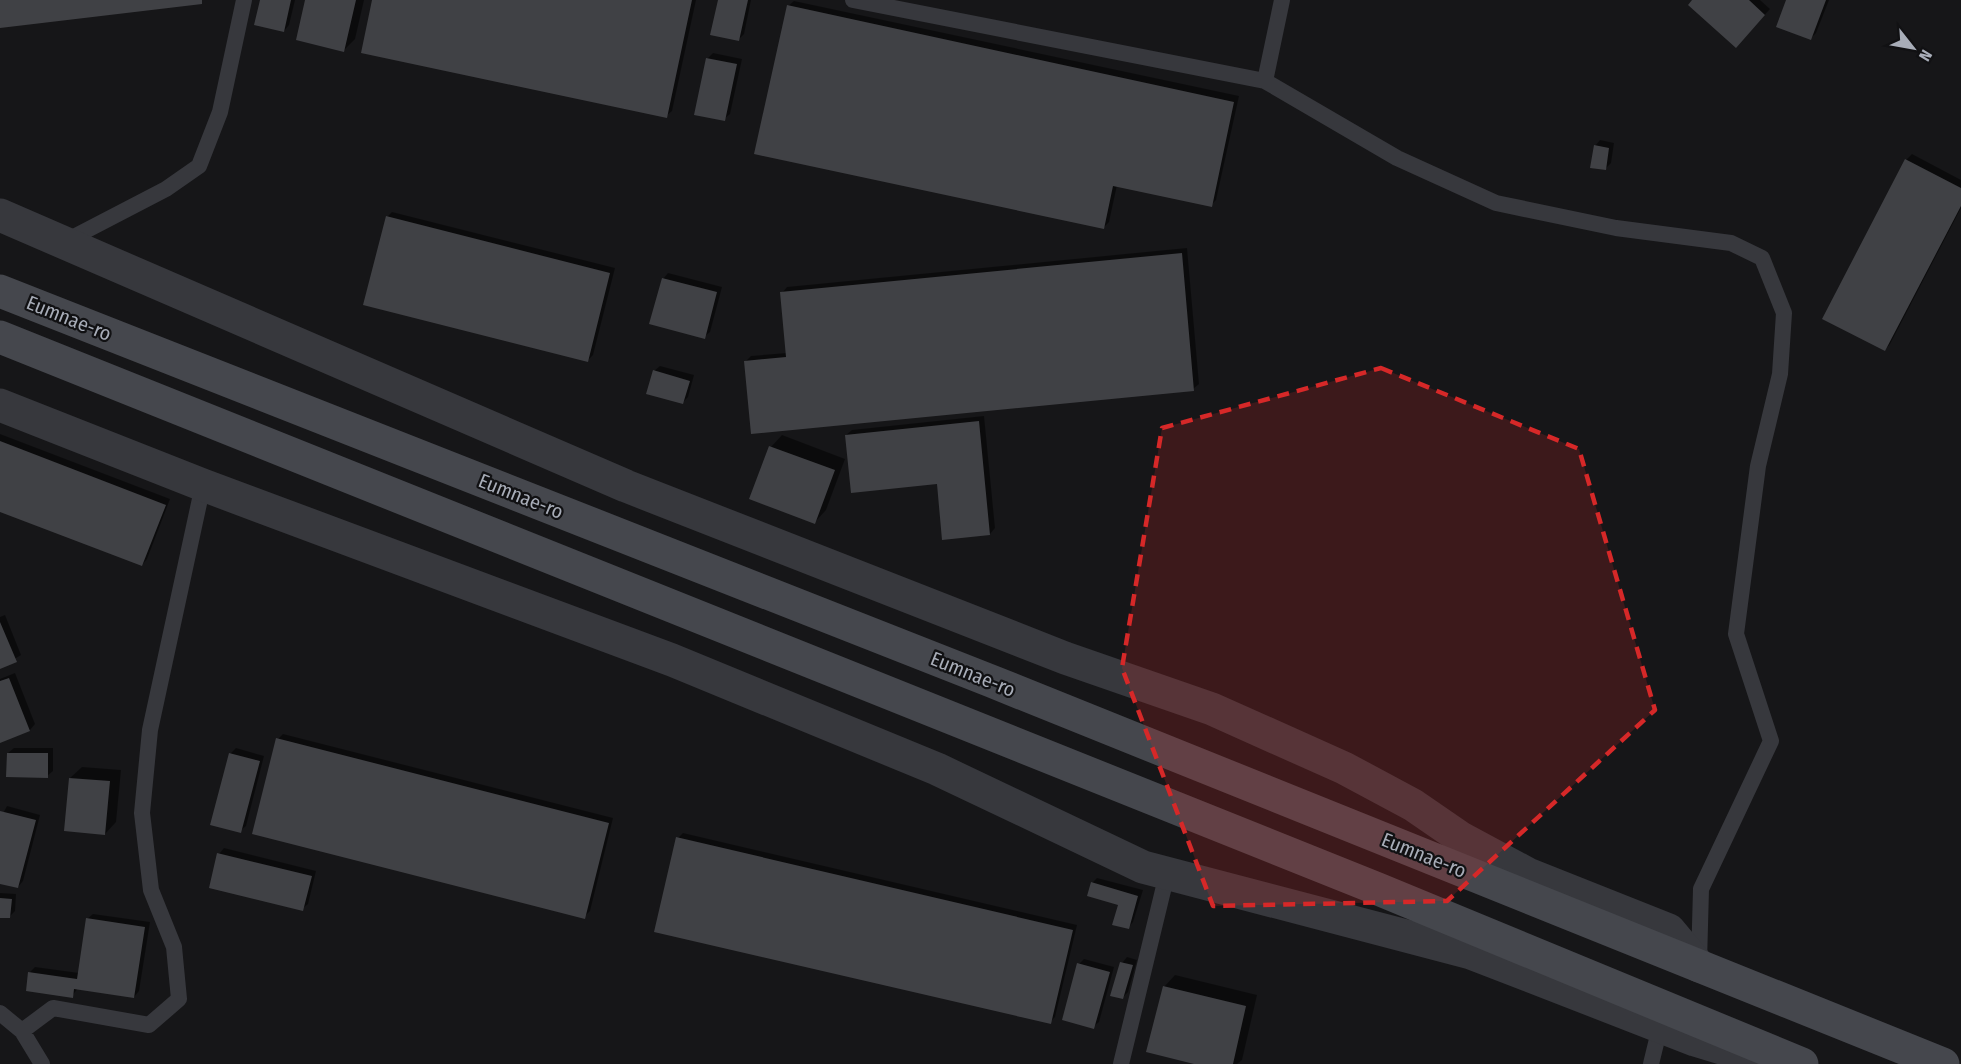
<svg xmlns="http://www.w3.org/2000/svg" width="1961" height="1064" viewBox="0 0 1961 1064" font-family="'Fira Sans Condensed',sans-serif">
<style>
.shadow{fill:#0007}
.building{fill:#404145}
.lines{fill:none;stroke-linecap:round;stroke-linejoin:round}
.lane{stroke:#37383d;stroke-width:16}
.street{stroke:#37383d;stroke-width:33}
.secondary{stroke:#45474d;stroke-width:33}
.marked{fill:#d62828;fill-opacity:0.2;stroke:#d62828;stroke-width:4.5;stroke-dasharray:12 8;stroke-linejoin:round}
.labels{text-anchor:middle;stroke-width:4.5;stroke-linejoin:round;paint-order:stroke}
.street-label{font-size:20px;fill:#a8adb8;stroke:#111113}
</style>
<rect width="100%" height="100%" fill="#161618"/>
<!-- shadow -->
<path class="shadow" d="M261 0H295L289 25 284 31Z
M307 0H364L355 39 344 50Z
M374 0H696L672 111 666 116Z
M719 0H751L744 34 738 40Z
M1694 0H1760L1770 9 1741 41Z
M1788 0H1829L1816 33 1811 38Z
M794 1 1239 96 1216 200 1211 205 1117 185 1109 222 1104 227 788 6Z
M713 53 742 59 730 114 724 119 707 59Z
M1600 140 1614 143 1611 163 1605 169 1595 146Z
M1912 154 1961 180V208L1890 344 1885 350 1906 160Z
M392 212 615 268 593 355 588 360 387 217Z
M1187 248 1199 384 1193 389 746 361 751 356 787 353 782 293 787 287Z
M668 273 722 287 710 332 704 337 663 279Z
M660 366 694 375 688 397 682 403 654 371Z
M984 416 995 528 990 534 939 482 846 435 852 430Z
M0 434 170 499 147 559 142 565 0 510Z
M782 435 845 459 826 510 815 522 771 447Z
M5 615 21 655 0 668V617Z
M15 673 35 724 30 730 0 741V679Z
M283 734 613 818 590 911 584 917 278 739Z
M14 748H53V771L47 776 8 753Z
M236 748 264 756 246 826 240 831 230 754Z
M82 767 121 770 116 822 105 834 70 778Z
M7 806 40 815 23 881 18 887 0 882V819Z
M683 833 1077 925 1055 1017 1050 1022 678 838Z
M224 848 316 871 308 904 302 909 219 854Z
M1097 878 1143 890 1133 922 1128 928 1120 904 1092 883Z
M0 893 16 894 15 911 9 917 0 916Z
M93 914 150 922 139 991 134 997 78 988 72 996 30 972 35 967 79 973 87 919Z
M1127 957 1137 960 1128 992 1122 998V963Z
M1084 959 1114 967 1099 1022 1093 1027 1079 964Z
M1175 975 1257 995 1242 1060 1237 1064H1200L1164 987Z"/>
<!-- building -->
<path class="building" d="M0 0H202V4L0 28Z
M260 0H291L284 32 254 25Z
M305 0H356L344 52 296 40Z
M372 0H692L667 118 361 53Z
M718 0H748L739 41 710 35Z
M1692 0H1749L1765 15 1736 48 1688 5Z
M1786 0H1826L1811 40 1776 27Z
M787 5 1234 102 1212 207 1113 186 1104 229 754 154Z
M706 58 737 64 725 121 694 115Z
M1594 145 1609 148 1606 170 1590 168Z
M1905 159 1961 188V206L1885 351 1822 319Z
M386 216 610 273 588 362 363 305Z
M1182 253 1194 391 751 434 744 361 786 357 780 292Z
M662 278 717 292 705 339 649 324Z
M653 370 690 381 683 404 646 394Z
M979 421 990 535 942 540 937 484 851 493 845 435Z
M0 441 166 505 142 566 0 512Z
M769 446 835 470 815 524 749 499Z
M0 622 17 662 0 669Z
M9 678 30 731 0 743V681Z
M276 738 609 823 585 919 252 834Z
M7 753H48V778L6 777Z
M229 753 260 761 241 833 210 825Z
M69 778 110 781 105 835 64 831Z
M0 811 36 820 18 888 0 884Z
M676 837 1073 930 1051 1024 654 932Z
M217 853 312 876 303 911 209 888Z
M1091 882 1138 896 1129 929 1112 925 1118 905 1087 896Z
M0 898 12 899 10 918H0Z
M86 918 145 927 134 998 74 989 73 998 26 991 28 972 77 979Z
M1120 962 1133 965 1123 999 1110 996Z
M1077 963 1110 972 1094 1029 1062 1020Z
M1163 986 1246 1006 1233 1064H1194L1146 1052Z"/>
<g class="lines">
<!-- lane -->
<path class="lane" d="M853 0 1265 81 1397 158 1496 203 1616 228 1731 243 1762 258 1784 313 1780 374 1758 466 1736 634 1771 741 1701 889 1699 962
M1265 81 1282 0
M64 242 166 189 199 166 220 112 244 0
M0 1013 22 1031 42 1064
M22 1031 53 1008 149 1025 179 999 174 947 151 890 142 813 150 730 203 485
M1121 1064 1167 874
M1651 1064 1660 1027"/>
<!-- street -->
<path class="street" d="M0 215 626 486 1065 658 1212 709 1344 768 1413 805 1461 838 1528 874 1669 930 1699 966
M0 405 203 485 672 660 937 769 1143 867 1471 953 1695 1040 1761 1060"/>
<!-- secondary -->
<path class="secondary" d="M0 291 991 681 1943 1064
M0 337 1378 889 1802 1064"/>
</g>
<!-- marked area -->
<path class="marked" d="M1381 368 1579 449 1655 710 1447 901 1213 906 1122 668 1162 428Z"/>
<g class="labels">
<!-- street labels -->
<g class="street-label">
<text transform="translate(69 318) rotate(22)" y="7">Eumnae-ro</text>
<text transform="translate(521 496) rotate(22)" y="7">Eumnae-ro</text>
<text transform="translate(973 674) rotate(22)" y="7">Eumnae-ro</text>
<text transform="translate(1424 855) rotate(22)" y="7">Eumnae-ro</text>
</g>
</g>
<!-- north arrow -->
<g transform="translate(1913 48) rotate(121)" stroke="#111113" stroke-width="4.5" paint-order="stroke">
<path d="M0-4.5L10 22L0 15L-10 22Z" fill="#a8adb8"/>
<text y="-9" font-size="16" font-weight="bold" text-anchor="middle" fill="#a8adb8">N</text>
</g>
</svg>
